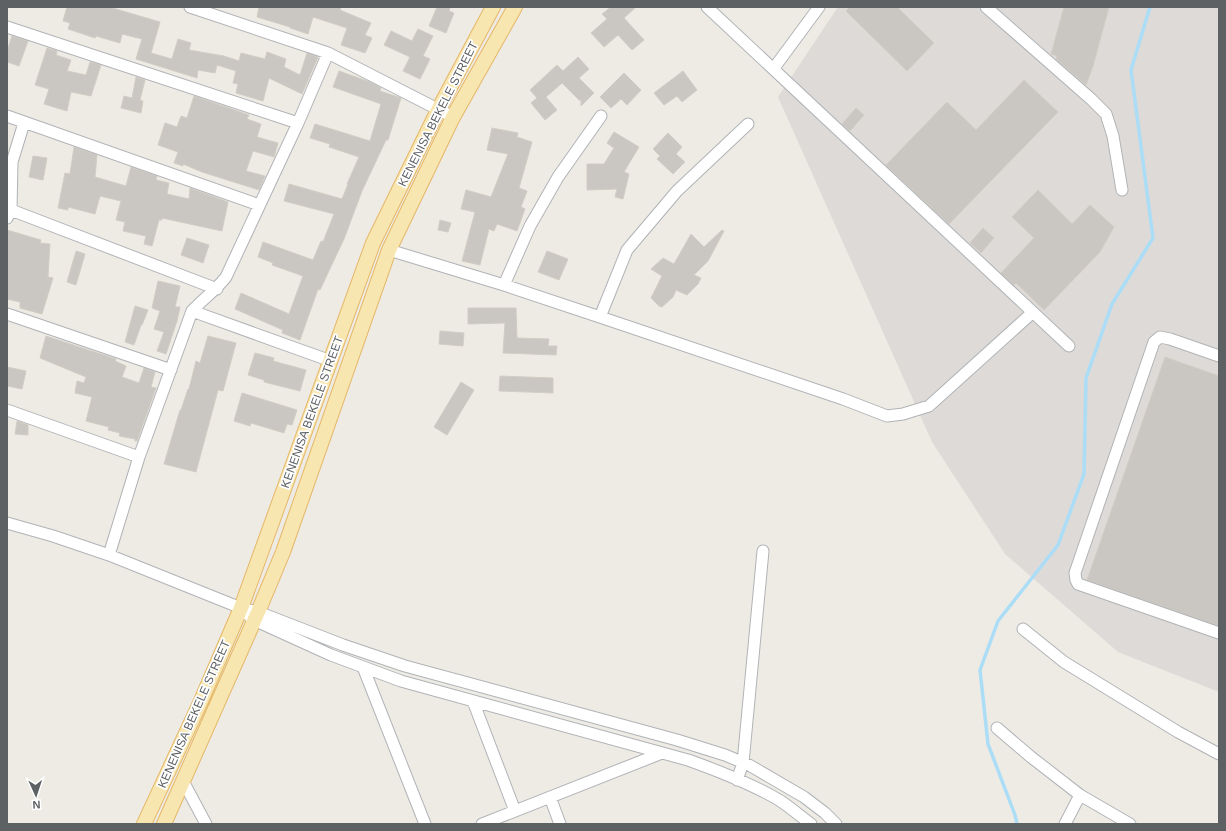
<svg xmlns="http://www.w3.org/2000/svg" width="1226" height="831" viewBox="0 0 1226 831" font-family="Helvetica,sans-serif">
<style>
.industrial{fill:#dddad7}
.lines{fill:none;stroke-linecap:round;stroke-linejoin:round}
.stream{stroke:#acddf7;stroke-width:3.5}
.building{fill:#cac6c2;stroke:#d2cdc4}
.minor-casing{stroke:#b0b3b6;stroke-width:13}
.major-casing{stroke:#e5b767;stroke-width:16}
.minor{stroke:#fff;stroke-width:11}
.major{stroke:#f8e6b0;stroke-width:14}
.labels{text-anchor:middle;stroke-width:3.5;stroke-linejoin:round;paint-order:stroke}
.street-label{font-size:12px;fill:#5d6164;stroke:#fff}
</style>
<rect width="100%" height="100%" fill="#eeebe5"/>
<!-- industrial -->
<path class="industrial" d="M838 7H1219V692L1118 652 1005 554 932 442 778 97Z"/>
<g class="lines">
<!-- stream -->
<path class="stream" d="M1017 824 1015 815 988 744 980 670 998 621 1058 545 1084 474 1086 378 1112 304 1153 238 1131 70 1150 7"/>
</g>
<!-- building -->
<path class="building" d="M67 7H109L160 22 151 53 172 59 178 39 191 43 189 50 224 56 239 61 241 53 265 59 267 52 286 59 284 67 300 75 307 53 318 57 302 94 269 78 263 101 236 93 238 84 233 83 236 71 217 65 215 73 198 70 197 78 136 59 142 39 122 34 120 43 96 36 95 38 68 29 70 23 63 21Z
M259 7H341L340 10 371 23 365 35 372 38 365 53 341 45 347 28 313 17 308 34 290 28V27L257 17Z
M437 7H450L449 11 454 13 446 33 429 26Z
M611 7H636L624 18 644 40 632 50 618 35 604 47 591 33 607 19 602 14Z
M850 7H897L934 43 907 71 846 11Z
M1064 7H1109L1093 66 1086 85 1056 59 1057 56 1051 54Z
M418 29 433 36 423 56 430 59 420 79 403 71 410 57 384 45 391 31 412 41Z
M12 36 28 41 19 66 7 62V51Z
M47 48 57 51 56 55 71 60 67 71 86 75 90 62 101 65 91 96 71 92 67 111 44 104 49 89 35 85Z
M578 57 589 69 579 78 594 93 581 106V99L580 101 562 83 546 97 557 110 545 120 531 103 537 98 530 90 557 65 563 71Z
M339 71 370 82 381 88 380 91 401 98 388 140H386L362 191 344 239 320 290 318 289 300 340 282 333 283 330 235 309 241 293 289 314 303 276 272 265 273 263 258 257 263 242 313 260 321 241 323 242 334 214 284 201 289 184 342 199 348 184H347L359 157 329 147 330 144 310 138 315 124 370 141 381 104 333 87Z
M683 71 697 90 682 102 677 96 664 105 654 93Z
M624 73 641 90 627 105 621 99 611 108 600 97Z
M136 77 145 80 140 100 143 101 141 113 121 108 124 96 132 98Z
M1024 80 1058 112 949 224 886 165 947 102 976 130Z
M194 96 249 115 247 119 261 124 257 137 278 143 274 157 253 151 246 171 265 176 259 190 202 172 183 164V166L174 163 178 152 158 145 165 123 177 127 181 116 187 118Z
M856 108 864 115 850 131 842 124Z
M492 128 518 133 517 137 532 142 519 188 527 191 521 207 525 209 517 231 497 224 494 231 489 229 480 265 462 261 475 212 461 209 466 190 491 197 508 154 487 150Z
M614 132 639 147 624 172 629 174 623 199 615 197 617 189 587 190V164H604L614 148 607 143Z
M668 133 682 147 676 154 685 162 673 174 657 159 660 156 653 149Z
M74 147 97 155 95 177 126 186 131 167 157 176 156 180 169 183 167 194 189 199 190 188 228 202 222 231 162 218V220H159L152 246 144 244 146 236 123 231 125 222 116 220 121 201 100 196 95 214 68 207V210L58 208 65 173 70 174Z
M33 156 47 158 43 180 29 177Z
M1038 190 1072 224 1090 205 1114 227 1100 252 1044 310 1016 283 1014 285 1001 273 1034 238 1012 217Z
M440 220 451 223 448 232 438 230Z
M983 228 994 238 981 253 970 243Z
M7 230 41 240 40 243 50 244 48 277 53 278 42 314 20 308V302L7 299Z
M722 230 724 231 708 261 694 275 701 278 698 284 687 295 676 290 673 297 662 307 659 306 651 298 662 276 651 269 663 258 674 264 691 234 704 247Z
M187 238 209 245 203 263 181 255Z
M76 251 85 254 76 285 67 282Z
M547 251 568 259 559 280 538 272Z
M158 281 180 286 175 307H180L177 321 166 354 157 351 164 332 154 329 160 311 152 308Z
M135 306 148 310 142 325H141L134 345 125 342Z
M468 308H516L517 338 549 339 548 346H557L556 355 503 353 505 323 468 324Z
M440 331 464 333 463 346 439 344Z
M46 336 116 359 115 361 126 366 122 377 139 383 144 368 155 372 151 387 156 388 137 441H135V439L119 436 120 433 108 430 109 427 86 421 92 397 75 393 77 381 84 383 86 377 40 358Z
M208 336 236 343 223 391 218 390 196 472 164 464 180 410H181L188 389H189L196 361 200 363Z
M255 353 274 358 273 361 306 370 300 391 264 382V380L248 375Z
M1165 357 1219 376V626L1087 580Z
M7 367 26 371 22 389 7 386Z
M500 376 553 378V393L499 391Z
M461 382 474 390 447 435 434 427Z
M242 393 297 410 292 425 287 424 284 433 251 423 250 426 234 421Z
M17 421 28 425V435L15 434Z"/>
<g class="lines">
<defs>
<path id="minor" d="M190 7 328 53 453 117
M707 7 1069 346
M986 7 1091 99 1106 114 1113 136 1122 190
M7 27 298 123
M774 68 819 7
M7 116 259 205
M11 210 217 289
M7 218 11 210 12 162 24 123
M389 250 504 285 600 317 843 399 887 416 903 414 929 406 1033 312
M504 285 530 226 558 177 601 116
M192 311 331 361
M7 314 171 370
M600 317 627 250 677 191 748 124
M1219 356 1170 339 1160 337 1154 342 1075 573 1076 580 1078 584 1219 633
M7 410 139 457
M7 523 53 536 109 555 241 608 258 612 343 645 405 666 677 740 725 755 749 765 804 797 825 813 836 824
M109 555 139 457 192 311C203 299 216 290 226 277L298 123 328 53
M249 616 254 620 331 655 401 681 688 760C719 771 750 783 779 800 790 807 800 816 811 824
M1023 629 1064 662 1178 732 1219 754
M363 667 425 824
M473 701 515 811
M997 728 1031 757 1080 795 1130 824
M737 780 743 763 763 551
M183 781 206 824
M550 797 560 824
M482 824 662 753
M1065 824 1080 795"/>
<path id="major" d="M144 824 201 701 241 608 373 243 438 110 493 7
M164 824 258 612 283 552 389 250 453 117 515 7"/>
</defs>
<!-- minor casing -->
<use href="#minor" class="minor-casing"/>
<!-- major casing -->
<use href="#major" class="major-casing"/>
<!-- minor -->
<use href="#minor" class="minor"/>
<!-- major -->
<use href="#major" class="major"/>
</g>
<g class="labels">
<!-- street labels -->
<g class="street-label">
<text transform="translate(438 114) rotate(-63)" y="4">KENENISA BEKELE STREET</text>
<text transform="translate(312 412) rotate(-70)" y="4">KENENISA BEKELE STREET</text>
<text transform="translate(194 714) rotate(-66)" y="4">KENENISA BEKELE STREET</text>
</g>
</g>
<!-- border -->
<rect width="1226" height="831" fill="none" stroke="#5d6164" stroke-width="16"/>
<!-- north arrow -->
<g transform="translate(36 795) rotate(177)" stroke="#ffffff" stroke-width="3" paint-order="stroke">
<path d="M0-3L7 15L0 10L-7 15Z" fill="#5d6164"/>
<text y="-6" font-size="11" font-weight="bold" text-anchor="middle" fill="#5d6164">N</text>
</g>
</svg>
